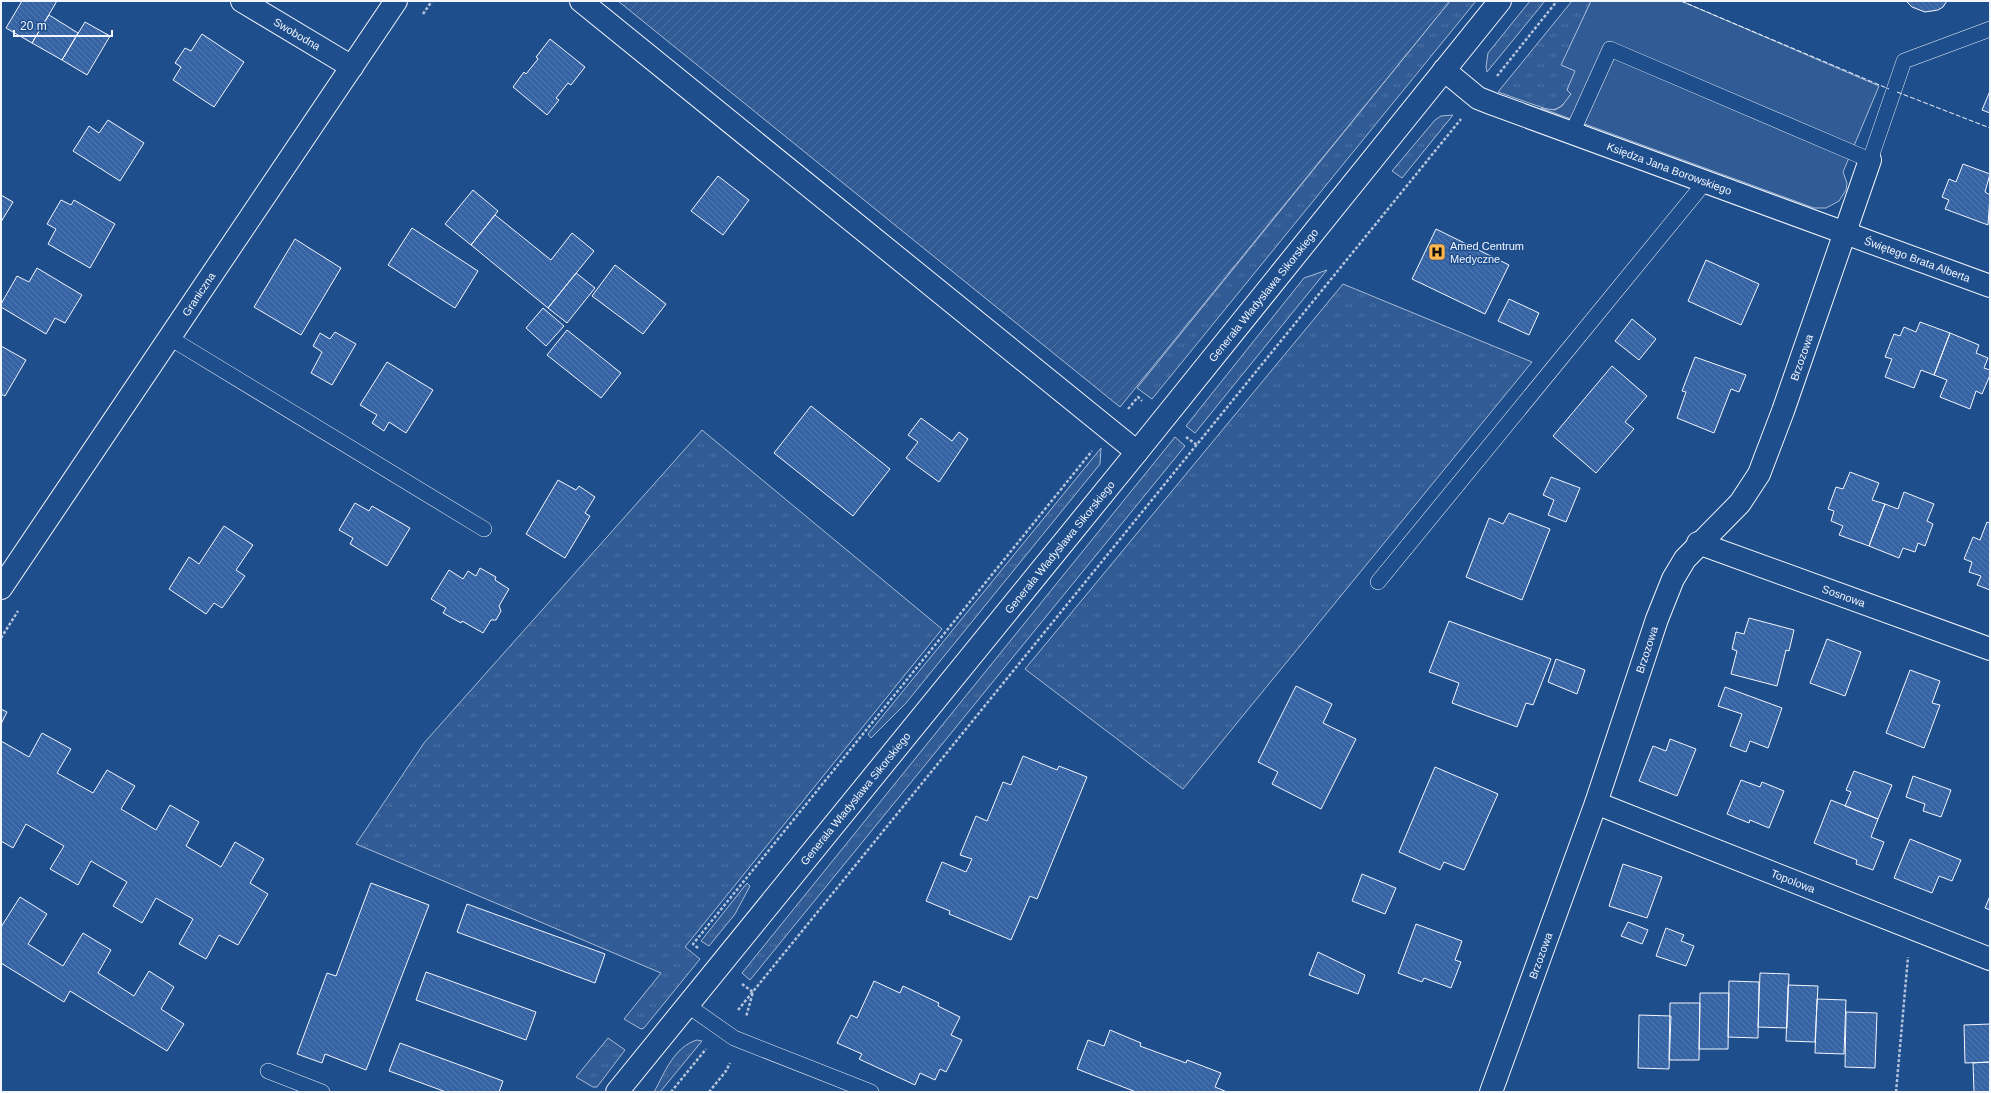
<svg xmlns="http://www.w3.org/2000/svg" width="1991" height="1093" viewBox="0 0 1991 1093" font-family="Helvetica,sans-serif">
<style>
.grass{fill:url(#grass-tufts);stroke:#a8bbd7}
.garden{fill:url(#garden-furrows);stroke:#a8bbd7}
.built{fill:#305b95;stroke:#a8bbd7}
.building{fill:url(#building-back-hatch);stroke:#f2f6ff}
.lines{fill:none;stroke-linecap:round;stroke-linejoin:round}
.lane-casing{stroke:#f2f6ff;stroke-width:16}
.street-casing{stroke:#f2f6ff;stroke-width:24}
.secondary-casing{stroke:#f2f6ff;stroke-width:24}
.path{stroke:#b3c4dc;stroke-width:2.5;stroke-dasharray:3 2;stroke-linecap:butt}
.lane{stroke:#1f4e8c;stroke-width:15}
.street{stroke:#1f4e8c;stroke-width:22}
.secondary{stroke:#1f4e8c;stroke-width:22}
.fence{stroke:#f2f6ff;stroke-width:1;stroke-dasharray:5 2;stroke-linecap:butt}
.labels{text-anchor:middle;stroke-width:3;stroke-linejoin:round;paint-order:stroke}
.street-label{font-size:11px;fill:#f2f6ff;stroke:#1f4e8c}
.poi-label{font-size:11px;fill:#f2f6ff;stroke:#1f4e8c;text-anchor:start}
</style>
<defs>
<pattern id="grass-tufts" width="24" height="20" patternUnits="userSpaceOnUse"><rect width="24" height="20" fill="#305b95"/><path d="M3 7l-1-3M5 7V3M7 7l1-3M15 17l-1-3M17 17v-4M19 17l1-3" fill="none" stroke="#4e73a5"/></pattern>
<pattern id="garden-furrows" width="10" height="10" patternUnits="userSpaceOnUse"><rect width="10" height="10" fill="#305b95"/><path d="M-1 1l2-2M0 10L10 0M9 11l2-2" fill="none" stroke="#4e73a5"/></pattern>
<pattern id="building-back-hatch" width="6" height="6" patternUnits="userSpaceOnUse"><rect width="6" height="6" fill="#3563a3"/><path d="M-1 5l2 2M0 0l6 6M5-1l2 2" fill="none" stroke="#537ab1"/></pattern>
</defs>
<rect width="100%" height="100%" fill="#1f4e8c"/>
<!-- grass -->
<path class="grass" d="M1450 1H1476L1152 399 1137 388Z
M1530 1H1545L1487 72 1486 67 1488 53Z
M1572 1H1591L1562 65 1576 71 1567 90 1571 94C1565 103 1560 110 1549 110L1498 92Z
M1453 115 1402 178 1392 171 1435 120 1441 116Z
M1327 270 1195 433 1186 426 1304 278Z
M1343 284 1532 362 1183 789 1025 669Z
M702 430 942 629 685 947 700 959 644 1028 641 1029 624 1019 661 973 356 844 424 743Z
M1175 437 1185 446 750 980 742 973Z
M1101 448 1100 464 906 703 871 738 868 734Z
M747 883 750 886 735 914 709 946 701 941Z
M608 1038 625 1050 597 1087H593L576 1077Z
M697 1040 702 1041 660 1092H654C665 1072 674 1047 697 1040Z"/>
<!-- garden -->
<path class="garden" d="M618 1H1450L1120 407Z"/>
<!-- built -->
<path class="built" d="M1591 1H1681L1879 86 1843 172 1847 183 1846 190 1839 201 1826 208H1814L1541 108 1555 110 1562 106 1571 94 1567 90 1575 71 1561 65Z"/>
<!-- building -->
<path class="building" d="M22 1H57L32 43 6 28Z
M1906 1H1947L1943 7 1938 10 1925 12 1912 7Z
M49 15 78 33 62 60 32 43Z
M85 22 110 36 87 75 62 60Z
M202 34 244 62 214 107 173 80 181 67 175 63 185 48 191 51Z
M550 39 585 67 571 85 568 83 556 98 559 100 547 115 513 87 524 72 526 74 538 59 536 57Z
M1990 91V113L1982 110Z
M108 120 144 143 120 181 73 151 89 126 99 133Z
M1963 164 1990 174 1985 192 1990 195 1988 225 1945 209 1949 200 1942 197 1949 179 1956 182Z
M718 176 749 200 723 235 691 211Z
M473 190 498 211 471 245 445 224Z
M1 195 13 202 1 222Z
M61 200 71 205 74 200 115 224 90 268 48 244 56 229 47 224Z
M495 215 551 260 572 233 594 251 548 308 471 245Z
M412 228 478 271 455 308 388 265Z
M1436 229 1509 265 1485 314 1412 279Z
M295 239 341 268 301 335 254 307Z
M1706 260 1759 284 1741 325 1688 301Z
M615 265 666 304 643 334 592 296Z
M37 268 82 295 65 323 55 318 46 334 1 307V304L17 276 29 282Z
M576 273 595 288 567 323 548 308Z
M1509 299 1539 313 1529 335 1498 321Z
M543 308 564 326 546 346 526 328Z
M1632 319 1656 339 1639 360 1615 341Z
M1920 322 1950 333 1934 375 1921 370 1914 388 1885 377 1892 359 1885 357 1894 334 1900 336 1904 327 1916 332Z
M567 330 621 373 601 398 547 355Z
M335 332 356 344 332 385 311 373 322 352 313 346 320 333 330 339Z
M1950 333 1979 345 1976 353 1988 358 1984 368 1990 370V375L1982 394 1976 391 1970 409 1940 397 1947 380 1934 375Z
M1 346 26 360 5 396 1 394Z
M1695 357 1746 375 1739 392 1731 389 1714 433 1677 418 1686 392 1682 391Z
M387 362 433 390 406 433 389 422 384 431 372 423 377 415 360 405Z
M1612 366 1647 396 1625 422 1634 429 1596 473 1553 436Z
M811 406 890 469 853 516 774 453Z
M921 418 952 441 959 432 968 439 939 482 906 458 918 442 908 435Z
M1850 472 1879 483 1872 500 1885 504 1869 546 1839 535 1843 526 1831 521 1834 511 1828 509 1836 487 1843 489Z
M1551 477 1580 488 1566 522 1548 515 1554 500 1543 495Z
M558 480 576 490 579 486 595 497 585 513 590 516 565 558 526 534Z
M1904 492 1934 504 1927 521 1933 524 1925 546 1918 543 1915 552 1903 548 1899 558 1869 546 1885 504 1898 509Z
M355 503 369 511 372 506 410 528 387 566 350 544 353 538 339 530Z
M1509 513 1550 529 1522 600 1466 577 1489 518 1503 524Z
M1987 522 1990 523V590L1977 585 1981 576 1969 572 1972 562 1964 559 1973 537 1980 540Z
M224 526 253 545 236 570 245 576 222 608 214 603 206 614 169 589 189 557 199 564Z
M480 568 496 577 495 580 509 589 499 606 501 611 496 620H491L483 633 462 621 461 623 443 613 446 608 431 599 449 570 463 579 468 571 476 576Z
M1749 618 1794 630 1789 651 1786 650 1777 686 1731 674 1737 651 1732 649 1736 632 1744 634Z
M1449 621 1551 659 1533 705 1526 703 1517 727 1452 703 1459 683 1429 672Z
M1827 639 1861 652 1845 696 1810 683Z
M1556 659 1585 670 1577 694 1548 682Z
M1910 670 1940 681 1932 703 1940 705 1924 748 1886 733Z
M1296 686 1332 704 1323 723 1356 739 1321 809 1272 784 1278 772 1258 762Z
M1725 687 1782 708 1768 748 1750 741 1746 752 1730 746 1742 714 1718 706Z
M1 709 7 712 1 724Z
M42 733 71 749 57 773 93 793 107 770 135 786 121 809 156 830 170 805 199 822 186 846 221 867 235 842 264 859 250 883 268 894 238 945 219 935 206 959 179 944 193 919 156 898 142 923 113 906 127 882 91 861 78 885 50 869 64 846 26 824 13 848 1 841V741L29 757Z
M1670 739 1696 749 1677 796 1639 781 1653 746 1666 751Z
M1023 756 1057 770 1059 766 1087 777 1037 899 1030 896 1011 940 949 914 950 911 926 901 942 862 966 872 972 859 960 855 976 816 987 821 1003 782 1011 785Z
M1435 767 1498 794 1464 870 1444 862 1440 870 1399 852Z
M1854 771 1892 785 1878 819 1845 806 1851 792 1846 790Z
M1913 776 1951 790 1941 817 1923 811 1925 804 1906 797Z
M1741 780 1760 787 1762 782 1784 791 1769 828 1750 820 1749 823 1727 814Z
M1831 800 1878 819 1871 837 1884 842 1873 870 1856 864 1857 860 1814 843Z
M1910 839 1961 860 1952 881 1939 876 1932 893 1894 878Z
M1623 864 1662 877 1647 918 1609 906Z
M1362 874 1396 888 1385 914 1352 901Z
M371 883 429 905 366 1070 325 1054 322 1063 297 1054 327 973 336 976Z
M1990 896V910L1985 908Z
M20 897 47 914 28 944 63 966 83 933 111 950 98 973 134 996 149 971 174 987 161 1009 184 1024 167 1051 70 991 64 1002 1 963V927Z
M467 904 605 954 595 983 457 932Z
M1628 922 1648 930 1642 944 1621 936Z
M1416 924 1462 941 1455 960 1461 962 1451 988 1424 978 1422 982 1398 973Z
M1666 928 1684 935 1681 941 1694 946 1686 966 1656 956Z
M1318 952 1365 975 1358 994 1309 975Z
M426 972 536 1012 526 1040 416 1000Z
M1760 973 1789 974 1787 1028 1758 1027Z
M874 981 900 993 903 986 939 1003 938 1006 960 1017 951 1035 962 1040 946 1072 940 1069 935 1080 920 1073 915 1085 859 1059 862 1054 837 1043 851 1015 857 1018Z
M1729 981 1759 982 1758 1038 1728 1037Z
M1788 985 1818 986 1815 1042 1786 1041Z
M1700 993H1729L1728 1049H1699Z
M1817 999 1846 1000 1844 1054 1815 1053Z
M1670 1003H1700L1699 1060H1669Z
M1846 1012 1877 1013 1875 1068 1845 1067Z
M1639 1015 1671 1016 1669 1069 1638 1068Z
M1990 1024V1062L1965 1063 1964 1025Z
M1110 1030 1141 1043 1140 1046 1186 1063 1187 1060 1221 1073 1215 1087 1227 1092H1136L1077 1069 1088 1040 1104 1046Z
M400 1043 503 1081 499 1092H446L389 1071Z
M1990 1062V1092H1974L1973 1063Z"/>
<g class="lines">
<defs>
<path id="lane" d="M1572 133 1610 49 1870 160 1904 61 1990 29
M170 338 484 529
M1378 582 1706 181
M687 1005 734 1038 871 1092
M268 1071 322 1092"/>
<g id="street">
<path id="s1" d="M242 1 352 67"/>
<path d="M581 1 1137 452"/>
<path id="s2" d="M1444 70 1478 98 1493 104 1990 286"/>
<path id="s3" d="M1698 543 1990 649"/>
<path id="s4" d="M1 588 396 1"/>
<path id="s5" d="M1596 803 1990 959"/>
<path id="s6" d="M1491 1092 1596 803 1657 619 1673 579 1685 559 1740 503 1759 474 1783 411 1870 160"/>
</g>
<g id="secondary">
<path id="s7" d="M617 1092 1137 452 1500 1"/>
</g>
</defs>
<!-- lane casing -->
<use href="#lane" class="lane-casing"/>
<!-- street casing -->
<use href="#street" class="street-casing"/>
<!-- secondary casing -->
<use href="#secondary" class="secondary-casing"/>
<!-- path -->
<path class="path" d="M423 14 432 1
M1497 76 1557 1
M1128 409 1138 397 1142 401
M1186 437 1197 445
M1 638 18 611
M698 948 693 944 1092 451
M742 984 753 992 746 1017
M738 1010 1461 119
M671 1092 706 1049
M709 1092 726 1071 730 1063
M1896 1092 1908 957"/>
<!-- lane -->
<use href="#lane" class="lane"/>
<!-- street -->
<use href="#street" class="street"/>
<!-- secondary -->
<use href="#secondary" class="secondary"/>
<!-- fence -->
<path class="fence" d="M1681 1 1889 89
M1897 92 1990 128"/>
</g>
<!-- icons -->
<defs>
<symbol id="hospital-square" viewBox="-11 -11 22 22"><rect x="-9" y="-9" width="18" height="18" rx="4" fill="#ffb74d" stroke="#1f4e8c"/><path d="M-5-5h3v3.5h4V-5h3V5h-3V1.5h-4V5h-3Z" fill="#111"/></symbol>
</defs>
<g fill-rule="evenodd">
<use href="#hospital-square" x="1427" y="242" width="20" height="20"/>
</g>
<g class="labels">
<!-- street labels -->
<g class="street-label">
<text dy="4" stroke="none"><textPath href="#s1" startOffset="64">Swobodna</textPath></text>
<text dy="4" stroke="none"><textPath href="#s2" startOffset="248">Księdza Jana Borowskiego</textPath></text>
<text dy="4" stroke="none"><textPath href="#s2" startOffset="512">Świętego Brata Alberta</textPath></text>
<text dy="4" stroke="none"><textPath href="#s4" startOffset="354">Graniczna</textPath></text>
<text dy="4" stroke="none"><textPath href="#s7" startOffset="1026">Generała Władysława Sikorskiego</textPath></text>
<text dy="4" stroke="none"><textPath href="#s6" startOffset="805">Brzozowa</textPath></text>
<text dy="4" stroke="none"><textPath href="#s7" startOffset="702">Generała Władysława Sikorskiego</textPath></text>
<text dy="4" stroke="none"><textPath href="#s3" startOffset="155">Sosnowa</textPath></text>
<text dy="4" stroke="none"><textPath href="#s6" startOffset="469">Brzozowa</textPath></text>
<text dy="4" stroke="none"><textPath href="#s7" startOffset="378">Generała Władysława Sikorskiego</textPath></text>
<text dy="4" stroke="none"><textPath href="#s5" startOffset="212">Topolowa</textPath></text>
<text dy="4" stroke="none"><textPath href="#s6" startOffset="145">Brzozowa</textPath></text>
</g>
<!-- poi labels -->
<g class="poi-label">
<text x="1450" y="250">Amed Centrum<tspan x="1450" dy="13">Medyczne</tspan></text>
</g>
</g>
<!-- border -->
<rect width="1991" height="1093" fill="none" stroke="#f2f6ff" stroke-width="4"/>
<!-- scale -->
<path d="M14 30v6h98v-6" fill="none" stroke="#f2f6ff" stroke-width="2"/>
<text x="20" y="30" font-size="12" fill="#f2f6ff" stroke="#1f4e8c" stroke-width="3" paint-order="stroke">20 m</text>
</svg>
